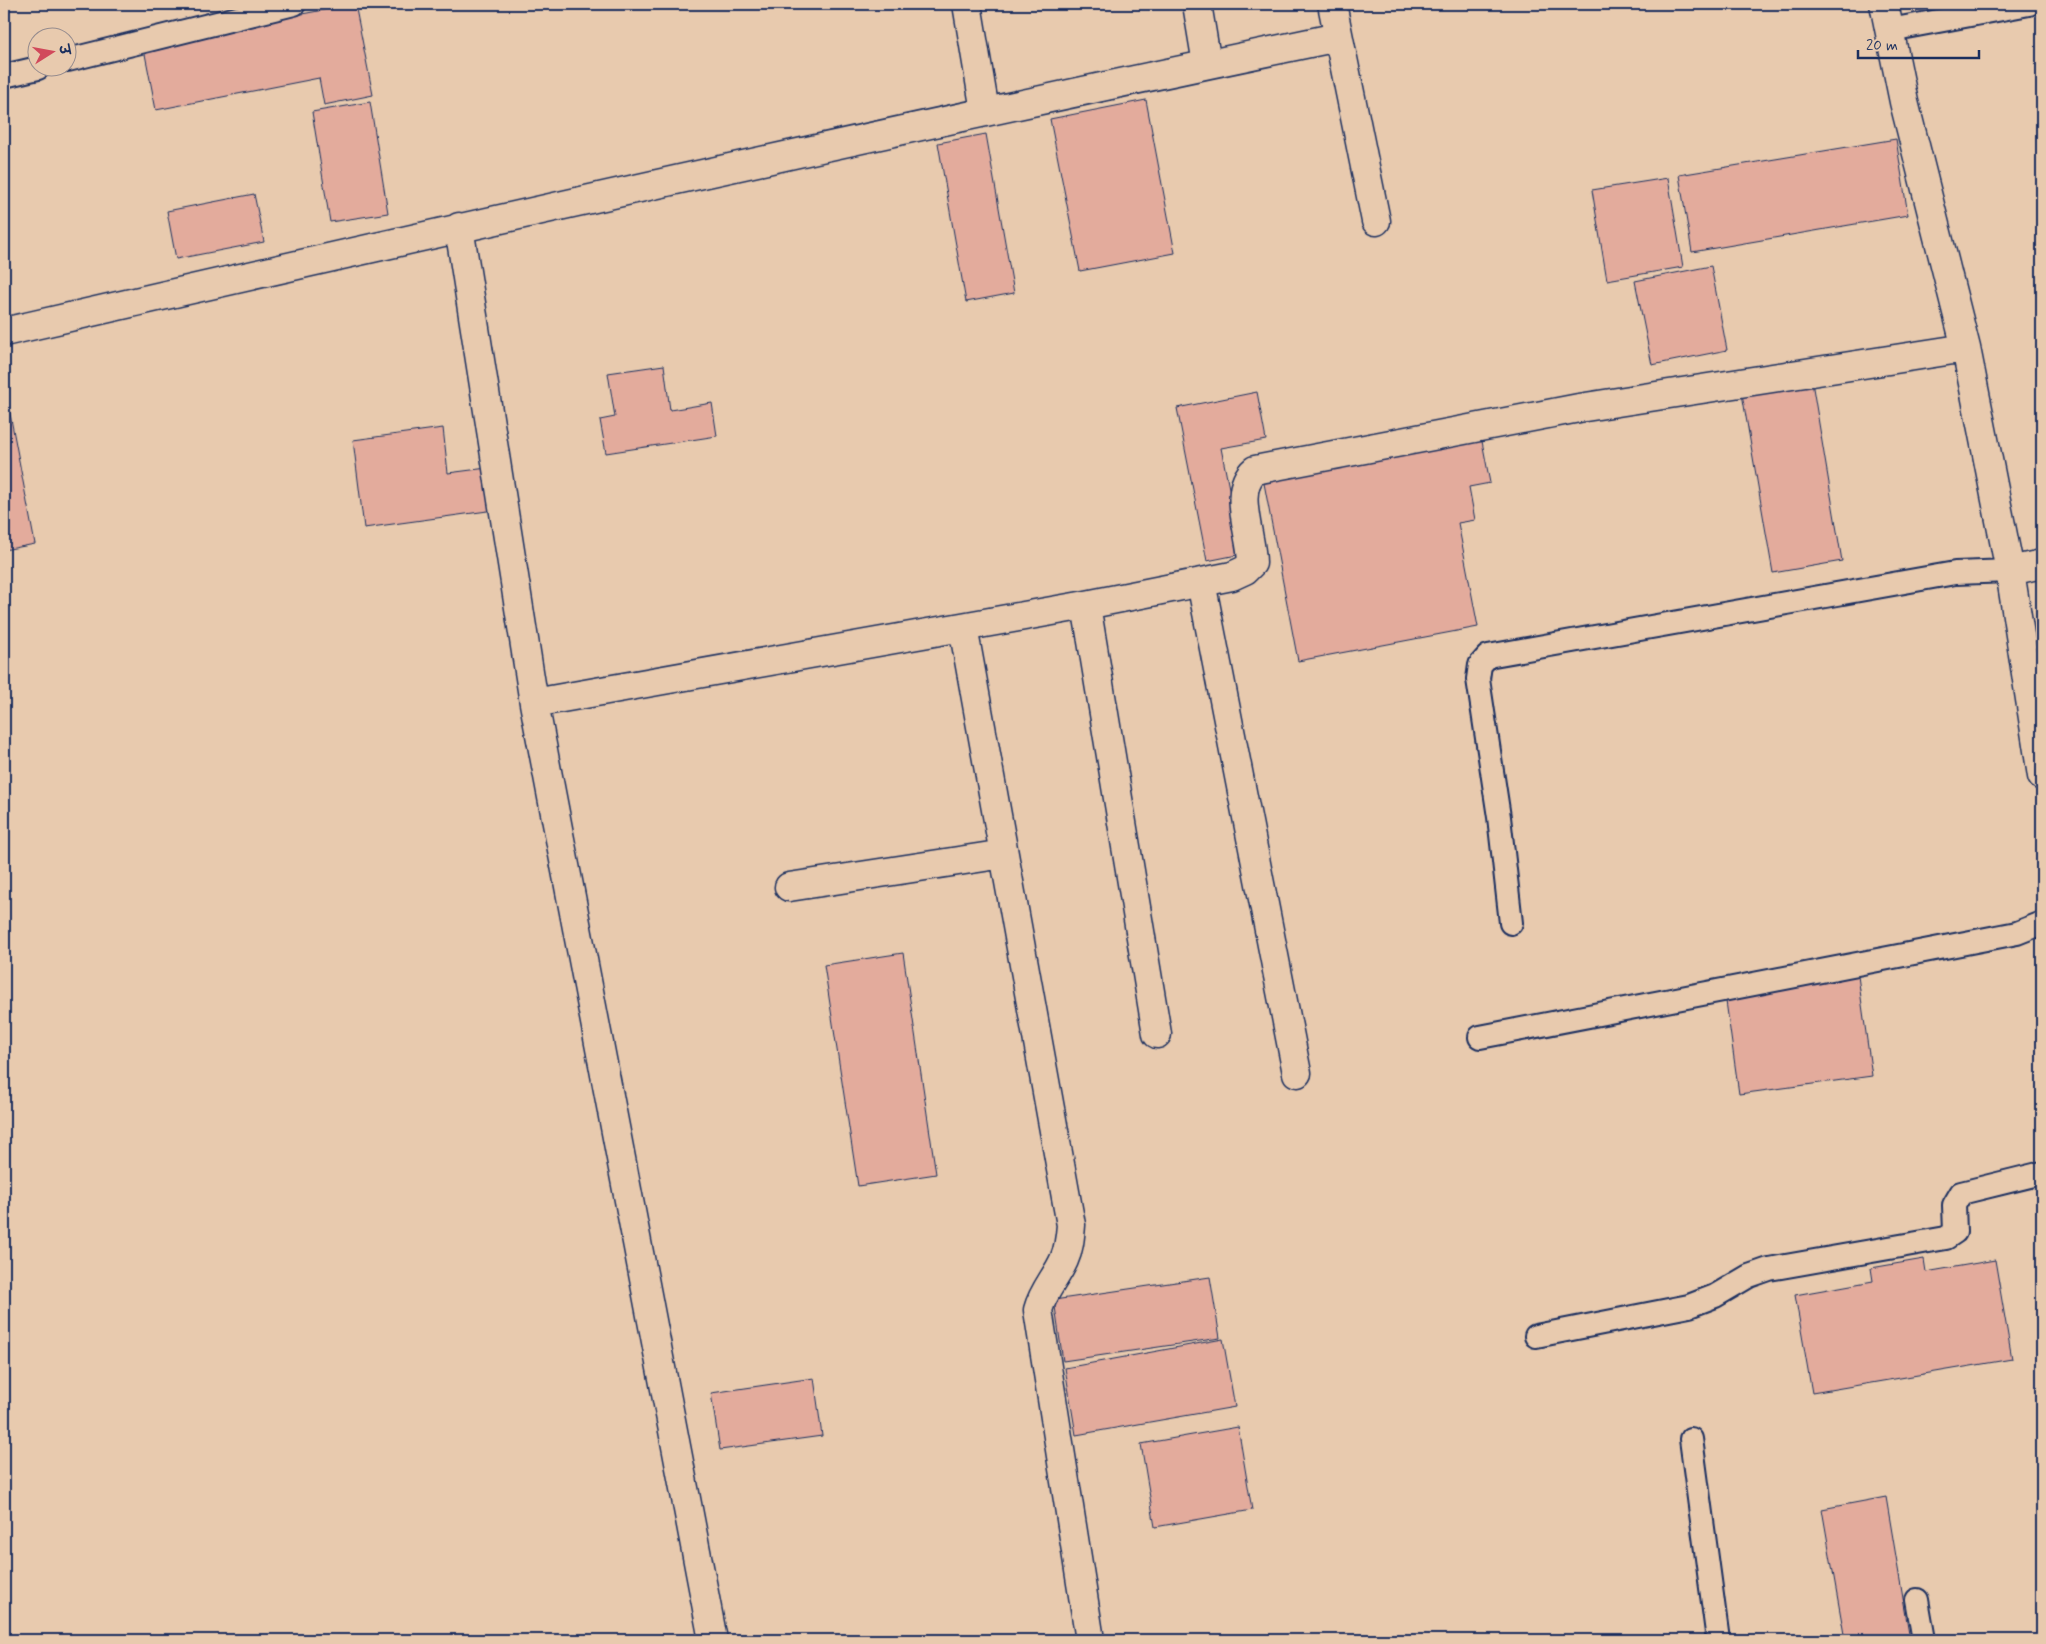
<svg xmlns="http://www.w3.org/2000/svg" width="2046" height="1644" viewBox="0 0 2046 1644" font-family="Mynerve,'Playpen Sans Deva',sans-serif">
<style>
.building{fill:#e3ab9c;stroke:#1b2f5e}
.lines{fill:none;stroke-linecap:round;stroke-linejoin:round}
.lane-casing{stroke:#1b2f5e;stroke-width:26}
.street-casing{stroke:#1b2f5e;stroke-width:31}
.lane{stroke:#e8caae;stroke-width:22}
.street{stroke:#e8caae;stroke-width:28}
</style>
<rect width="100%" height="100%" fill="#e8caae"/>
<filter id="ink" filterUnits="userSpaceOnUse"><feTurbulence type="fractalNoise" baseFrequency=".02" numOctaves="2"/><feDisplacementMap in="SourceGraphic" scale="10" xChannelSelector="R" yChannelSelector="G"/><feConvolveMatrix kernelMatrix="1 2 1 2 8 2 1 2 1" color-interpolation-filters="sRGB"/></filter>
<g filter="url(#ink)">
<!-- building -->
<path class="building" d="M355 4 373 95 324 105 319 78 156 110 143 44Z
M1146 100 1175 253 1080 271 1050 119Z
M370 102 388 213 330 222 312 112Z
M986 134 1014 293 966 302 938 143Z
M1896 139 1908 215 1692 252 1679 175Z
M1668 178 1683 267 1607 280 1592 190Z
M254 194 264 242 176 259 167 211Z
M1711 266 1727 350 1652 365 1635 281Z
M664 365 670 410 712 403 717 436 606 453 600 420 615 417 608 373Z
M1811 376 1842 561 1773 573 1741 388Z
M1257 392 1266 440 1221 448 1242 554 1207 561 1177 408Z
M7 398 35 544 4 550V399Z
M443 428 448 473 495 467 502 509 364 528 353 440Z
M1481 436 1490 483 1469 487 1475 520 1458 523 1478 627 1298 661 1263 478Z
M903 953 936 1174 858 1186 824 965Z
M1858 976 1872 1076 1739 1094 1725 994Z
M1924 1259 1926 1272 1995 1260 2012 1359 1812 1393 1795 1295 1873 1281 1871 1268Z
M1210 1277 1220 1338 1063 1361 1054 1300Z
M1223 1339 1235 1407 1076 1435 1065 1368Z
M814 1378 822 1436 720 1450 711 1393Z
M1238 1427 1252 1510 1155 1527 1141 1444Z
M1886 1497 1910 1640H1845L1822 1509Z"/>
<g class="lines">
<defs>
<path id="lane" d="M1890 30 2029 4
M68 60 294 4
M4 76 38 68
M1511 923 1499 817 1478 679 1480 665 1488 656 1955 573 2010 571
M1480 1037 2017 933 2042 923
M1536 1336 1689 1306 1715 1296 1749 1276 1769 1269 1946 1238 1955 1232 1954 1205 1961 1193 2042 1173
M1691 1439 1718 1640
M1917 1600 1924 1640"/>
<path id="street" d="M967 4 985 111
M1197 4 1207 64
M1332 4 1376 221
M1884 4 1904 102 1966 348 2010 571 2042 776
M459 227 534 703
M4 332C448 230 892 130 1338 37
M2010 571 2042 564
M1201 582 1297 1073
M1086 605 1157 1034
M963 627 1071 1225C1070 1238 1069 1249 1064 1260 1056 1278 1043 1291 1038 1310L1090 1640
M789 887 1004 854
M713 1640 534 703 1086 605 1232 576 1245 570 1252 563C1252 534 1231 490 1255 470L1579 408 1966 348"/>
</defs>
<!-- lane casing -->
<use href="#lane" class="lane-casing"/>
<!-- street casing -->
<use href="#street" class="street-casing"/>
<!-- lane -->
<use href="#lane" class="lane"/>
<!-- street -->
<use href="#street" class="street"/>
</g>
</g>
<!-- margin -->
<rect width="2046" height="1644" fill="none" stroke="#e8caae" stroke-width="20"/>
<rect x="10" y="10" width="2026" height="1624" fill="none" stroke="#1b2f5e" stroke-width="2" filter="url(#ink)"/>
<!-- north arrow -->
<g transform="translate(52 52) rotate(79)"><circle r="24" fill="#e8caae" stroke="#968c8e"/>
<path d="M0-4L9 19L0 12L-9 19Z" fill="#d1495b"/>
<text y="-8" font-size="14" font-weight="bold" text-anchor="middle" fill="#1b2f5e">उ</text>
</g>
<!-- scale -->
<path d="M1858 50v8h121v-8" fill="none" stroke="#1b2f5e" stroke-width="2.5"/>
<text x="1866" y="50" font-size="15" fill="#1b2f5e" stroke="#e8caae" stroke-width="4" paint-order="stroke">20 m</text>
</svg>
